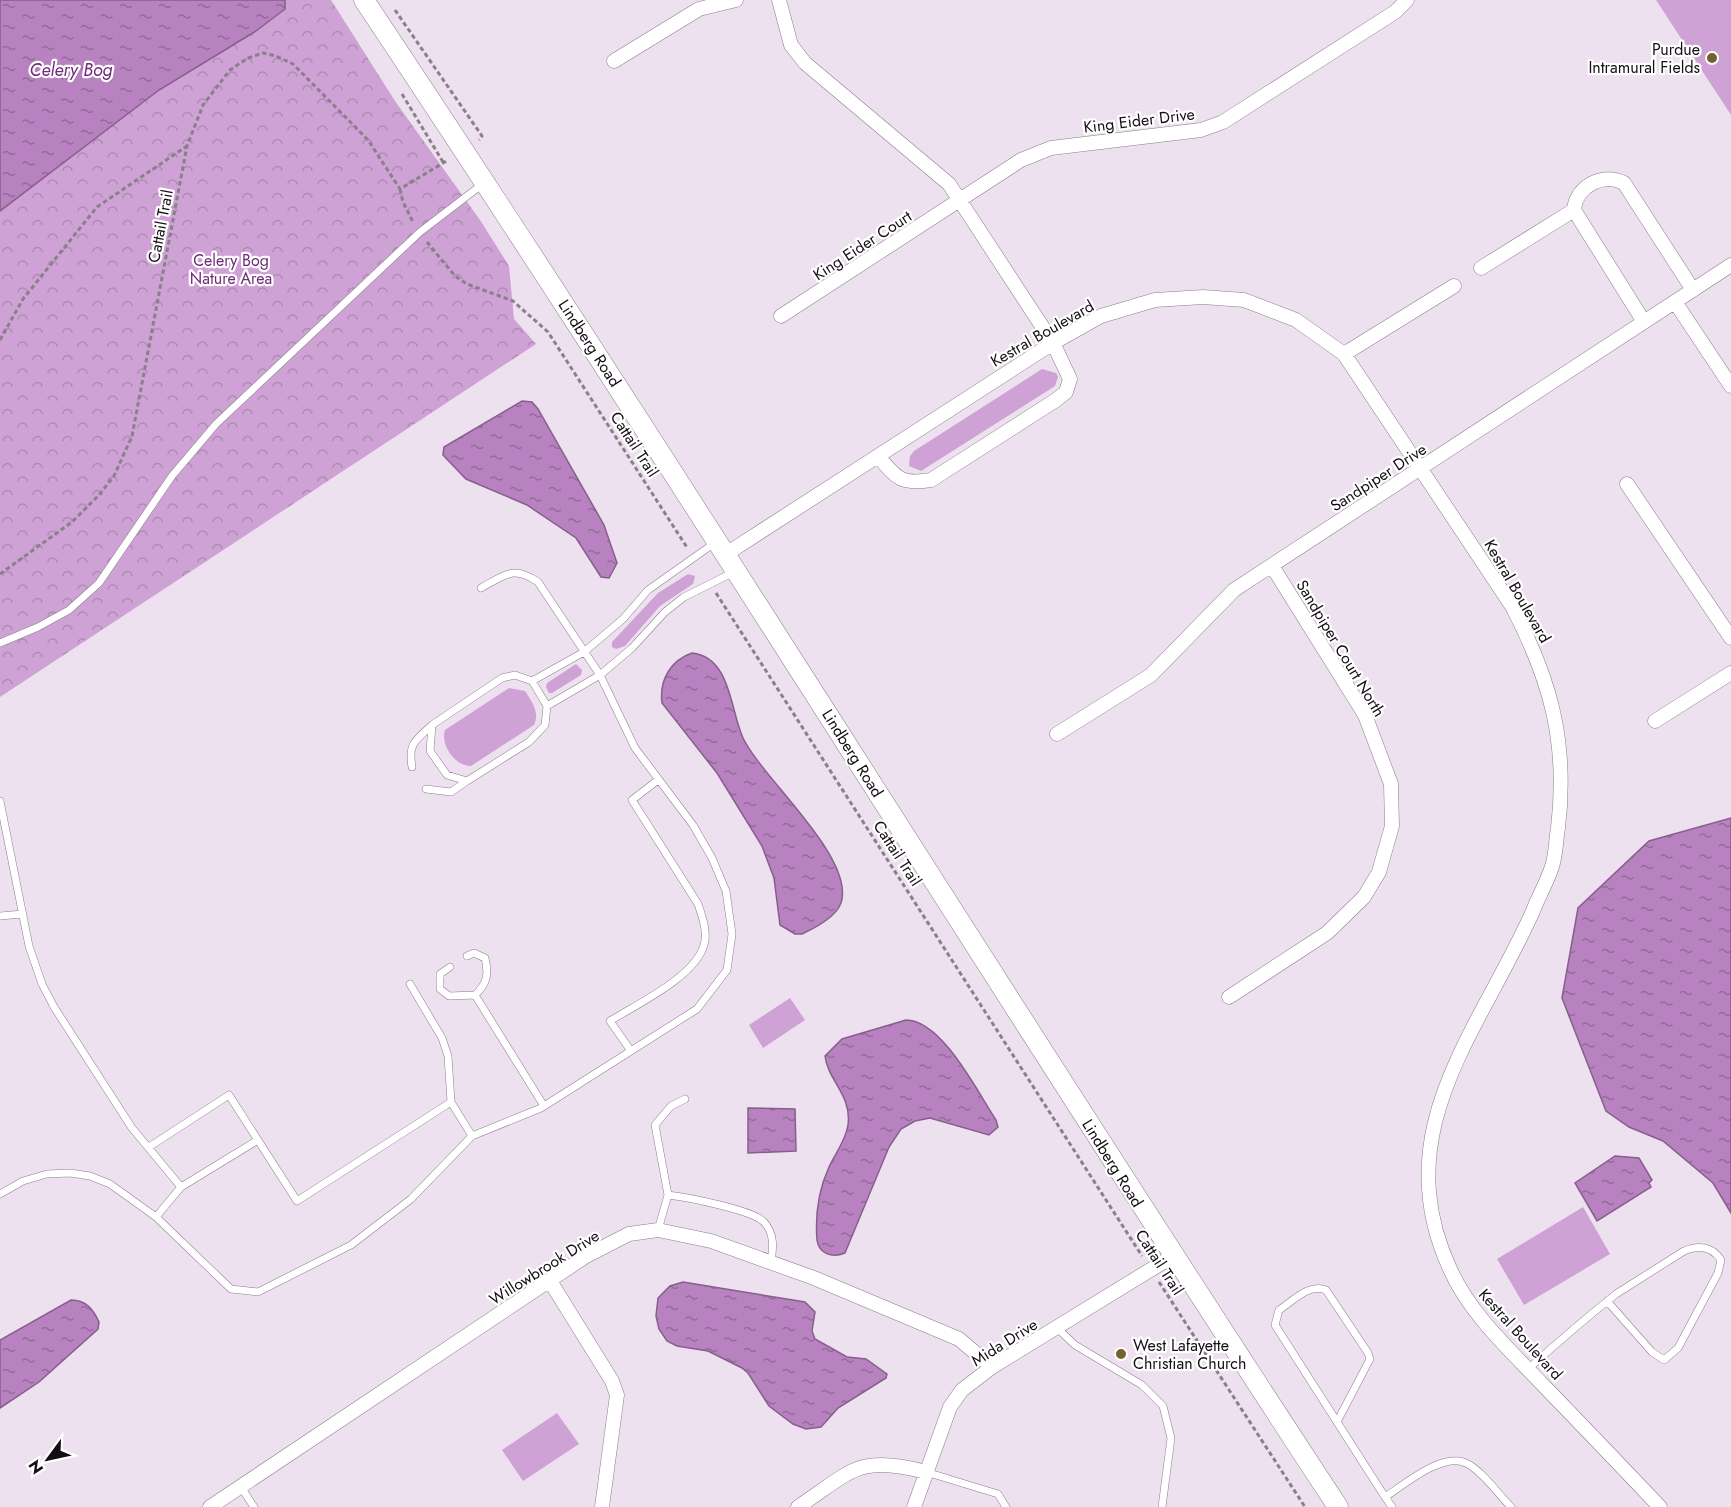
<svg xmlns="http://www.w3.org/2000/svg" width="1731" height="1507" viewBox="0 0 1731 1507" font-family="Jost,sans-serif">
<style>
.green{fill:#cea2d4}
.park{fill:url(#park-crowns)}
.water{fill:url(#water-ripples);stroke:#865f8c;stroke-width:1.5}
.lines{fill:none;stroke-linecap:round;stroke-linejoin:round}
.lane-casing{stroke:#897e8b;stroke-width:8}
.street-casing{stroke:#897e8b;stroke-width:15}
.secondary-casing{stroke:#897e8b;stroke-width:21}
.path{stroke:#89808a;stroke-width:3;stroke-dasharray:4.5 3;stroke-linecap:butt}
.lane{stroke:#fff;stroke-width:7}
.street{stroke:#fff;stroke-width:14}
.secondary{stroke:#fff;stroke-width:20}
.poi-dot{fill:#776030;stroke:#fff;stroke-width:2}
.labels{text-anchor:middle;stroke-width:4.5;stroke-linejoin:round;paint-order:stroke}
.poi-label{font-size:16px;fill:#120e12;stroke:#fff;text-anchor:end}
.street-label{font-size:16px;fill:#120e12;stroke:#fff}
.park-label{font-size:16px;fill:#6e2c77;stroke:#fff}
.water-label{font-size:18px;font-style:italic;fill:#6e2b77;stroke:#fff}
</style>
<defs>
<pattern id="park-crowns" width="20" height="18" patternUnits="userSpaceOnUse" patternTransform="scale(1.5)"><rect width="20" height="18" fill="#cea2d4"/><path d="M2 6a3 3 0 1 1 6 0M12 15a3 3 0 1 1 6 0" fill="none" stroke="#b08ab5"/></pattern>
<pattern id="water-ripples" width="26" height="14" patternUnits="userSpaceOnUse" patternTransform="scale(1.5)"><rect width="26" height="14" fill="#b882c0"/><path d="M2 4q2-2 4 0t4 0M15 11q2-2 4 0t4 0" fill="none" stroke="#94699b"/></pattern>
</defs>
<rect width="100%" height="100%" fill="#eee1ef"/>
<!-- green -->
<path class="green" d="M1656 0H1731V115Z
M1042 369 1056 373 1058 377 1055 386 921 471 909 466 910 456 914 451Z
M688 574 695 576 693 584 660 606 625 646 616 649 612 647V642L658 593Z
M576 664 582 670 581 675 552 693H549L546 687 547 683Z
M509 688 525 691C532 702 540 712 534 725L471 766C455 766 440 745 445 730Z
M790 998 805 1020 763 1048 749 1025Z
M1583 1207 1610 1254 1524 1305 1497 1259Z
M557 1413 579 1444 523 1481 502 1450Z"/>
<!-- park -->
<path class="park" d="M0 0H331L395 101 480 220 509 266 514 319 536 344 0 697Z"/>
<!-- water -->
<path class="water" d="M0 0H285V9L256 31 159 90 0 211Z
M522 401 532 402 538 409 604 525 617 563 609 578 601 577 576 538 527 505 466 479 443 455 444 447Z
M692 653C731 657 730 710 743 738 763 779 850 853 842 899 840 915 815 928 802 934H795L780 925 774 878 762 846 717 773 662 703C659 680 671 660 692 653Z
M1731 818V1213L1713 1183 1663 1141 1629 1127 1606 1111 1562 998 1578 908 1649 841Z
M906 1020C942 1020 978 1093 996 1120L998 1127 989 1135 930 1118 915 1121 901 1129 889 1147 845 1253C832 1258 819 1254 817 1240 815 1214 818 1191 829 1167 835 1154 846 1140 848 1125 852 1095 828 1081 825 1056L842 1039Z
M748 1108 795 1109 796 1151 748 1153Z
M1615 1156 1639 1158 1652 1180 1649 1183 1651 1187 1597 1221 1575 1183Z
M683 1282 805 1302 815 1312 812 1331 815 1339 847 1357 866 1359 887 1374 886 1378 838 1408 821 1427 806 1429 793 1424 769 1406 748 1373 742 1368 708 1351 677 1346 667 1341 659 1329 656 1316 658 1298 670 1286Z
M71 1300C86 1300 93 1309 99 1322L98 1329 39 1382 0 1408V1340Z"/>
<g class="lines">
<defs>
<path id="lane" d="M716 542 648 590 623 619 584 652 532 681 515 675 502 678 432 725 430 751 447 775 467 781 529 742 545 725 547 706 600 675 632 648 665 612 684 597 734 572
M0 643 38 627 69 610 99 583 172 476 216 424 420 232 484 183
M532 681 547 706
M412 767C408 743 415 741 432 725
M426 789 451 792 467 781
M0 801 29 946 42 984 54 1007 132 1128 181 1187 156 1217
M0 916 23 914
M467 956 474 953 485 958C489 974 487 984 475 995
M450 967 440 974V989L449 996 475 995 544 1106
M410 984 442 1038 448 1056 451 1102 472 1136
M631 1051 610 1021C637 1004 695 977 704 945 708 932 702 916 698 904L632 800 658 780
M149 1147 229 1095 297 1201 451 1102
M181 1187 258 1140
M0 1194 23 1181 47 1174 70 1173 90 1176 110 1184 156 1217 231 1289 258 1292 351 1245 411 1199 472 1136 541 1108 697 1009 727 970 732 934 726 891 712 858 693 825 635 748 600 675 538 582C513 565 505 575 481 588
M668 1195C686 1197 753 1210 764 1222 775 1234 773 1248 771 1263
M658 1230 668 1195 655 1125 671 1106 685 1099
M1057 1328 1075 1345 1142 1385 1163 1406 1171 1438 1162 1507
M1528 1369C1557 1343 1586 1318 1616 1294L1684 1251C1698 1245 1712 1246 1721 1260L1718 1273 1678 1348 1664 1360 1652 1352 1607 1301
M1337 1422 1370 1359 1368 1353 1326 1290C1309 1283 1293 1301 1279 1310L1275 1325 1385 1497
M926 1472 998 1494 1006 1507
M241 1487 254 1507
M1392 1507 1385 1497C1405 1484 1445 1450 1468 1464 1484 1473 1498 1494 1511 1507"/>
<path id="street" d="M779 0 791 45 805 63 949 184 1053 343 1070 379 1066 392 1056 400 931 480C901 485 896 478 878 456
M614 61 699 9 736 0
M1574 210 1644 322
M1481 268 1574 210C1576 186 1603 172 1624 183L1693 290
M1675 302 1731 386
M781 316 1021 160 1051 148 1201 130 1223 122 1395 12 1407 0
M1344 354 1454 286
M1627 484 1731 638
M726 554 1053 343 1101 316 1155 300 1203 297 1244 300 1296 320 1344 354 1512 606C1551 681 1568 743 1558 828 1556 839 1556 852 1553 863 1549 879 1539 895 1533 911 1479 1032 1386 1131 1450 1269 1470 1314 1509 1349 1543 1385 1582 1425 1621 1466 1660 1507
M1655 721 1731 673
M1057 734 1151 675 1234 590 1731 265
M1229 997 1327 933 1364 897 1379 872 1392 826 1391 784 1365 715 1272 566
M550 1281 612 1381 617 1395 602 1507
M210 1507 586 1256 629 1234 658 1230 711 1241 814 1278 959 1339 992 1367
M798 1507C852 1471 858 1454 926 1472
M914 1507 950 1407 962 1390 992 1367 1173 1256"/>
<path id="secondary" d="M364 0C696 498 1009 1007 1338 1507"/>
</defs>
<!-- lane casing -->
<use href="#lane" class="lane-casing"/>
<!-- street casing -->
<use href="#street" class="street-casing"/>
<!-- secondary casing -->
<use href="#secondary" class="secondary-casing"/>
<!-- path -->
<path class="path" d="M395 10 482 136 479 140
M402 94 443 162
M400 189 403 202 413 222
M427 242 455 276 467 284 513 301 548 332 688 549
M0 340 23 299 97 207 187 146
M0 574 72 522 99 495 114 476 132 436 187 146 203 105 230 70 248 58 263 53 276 56 293 64 368 140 400 189 448 160
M716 593 1142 1256
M1159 1282 1305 1507"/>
<!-- lane -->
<use href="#lane" class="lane"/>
<!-- street -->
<use href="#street" class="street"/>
<!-- secondary -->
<use href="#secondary" class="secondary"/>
</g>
<!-- markers -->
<g class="poi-dot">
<circle cx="1712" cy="58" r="6"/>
<circle cx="1121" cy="1354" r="6"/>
</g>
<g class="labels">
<!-- poi labels -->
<g class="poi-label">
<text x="1700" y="55">Purdue<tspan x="1700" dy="18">Intramural Fields</tspan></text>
<text x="1133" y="1351" text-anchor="start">West Lafayette<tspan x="1133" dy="18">Christian Church</tspan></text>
</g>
<!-- street labels -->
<g class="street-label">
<text transform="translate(1139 120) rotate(-7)" y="6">King Eider Drive</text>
<text transform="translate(160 226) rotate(-79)" y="6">Cattail Trail</text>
<text transform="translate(862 245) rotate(-33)" y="6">King Eider Court</text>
<text transform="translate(1042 333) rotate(-30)" y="6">Kestral Boulevard</text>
<text transform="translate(590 343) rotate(57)" y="6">Lindberg Road</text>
<text transform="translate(635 444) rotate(57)" y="6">Cattail Trail</text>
<text transform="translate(1378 477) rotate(-33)" y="6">Sandpiper Drive</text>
<text transform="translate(1518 591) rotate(60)" y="6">Kestral Boulevard</text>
<text transform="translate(1341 648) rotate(59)" y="6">Sandpiper Court North</text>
<text transform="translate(853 753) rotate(58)" y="6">Lindberg Road</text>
<text transform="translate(898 853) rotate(57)" y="6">Cattail Trail</text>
<text transform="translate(1113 1163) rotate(58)" y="6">Lindberg Road</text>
<text transform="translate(1160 1262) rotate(57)" y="6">Cattail Trail</text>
<text transform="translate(544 1267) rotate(-32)" y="6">Willowbrook Drive</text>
<text transform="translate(1521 1334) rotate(48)" y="6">Kestral Boulevard</text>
<text transform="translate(1004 1342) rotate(-32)" y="6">Mida Drive</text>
</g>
<!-- park labels -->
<g class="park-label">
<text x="231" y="266">Celery Bog<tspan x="231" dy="18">Nature Area</tspan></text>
</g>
<!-- water labels -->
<g class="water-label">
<text x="71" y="76">Celery Bog</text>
</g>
</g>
<!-- north arrow -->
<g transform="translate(48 1459) rotate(237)" stroke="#ffffff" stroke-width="4.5" paint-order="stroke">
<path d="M0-4.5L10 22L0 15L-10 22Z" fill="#120e12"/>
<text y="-9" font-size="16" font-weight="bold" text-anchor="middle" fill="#120e12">N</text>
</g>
</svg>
